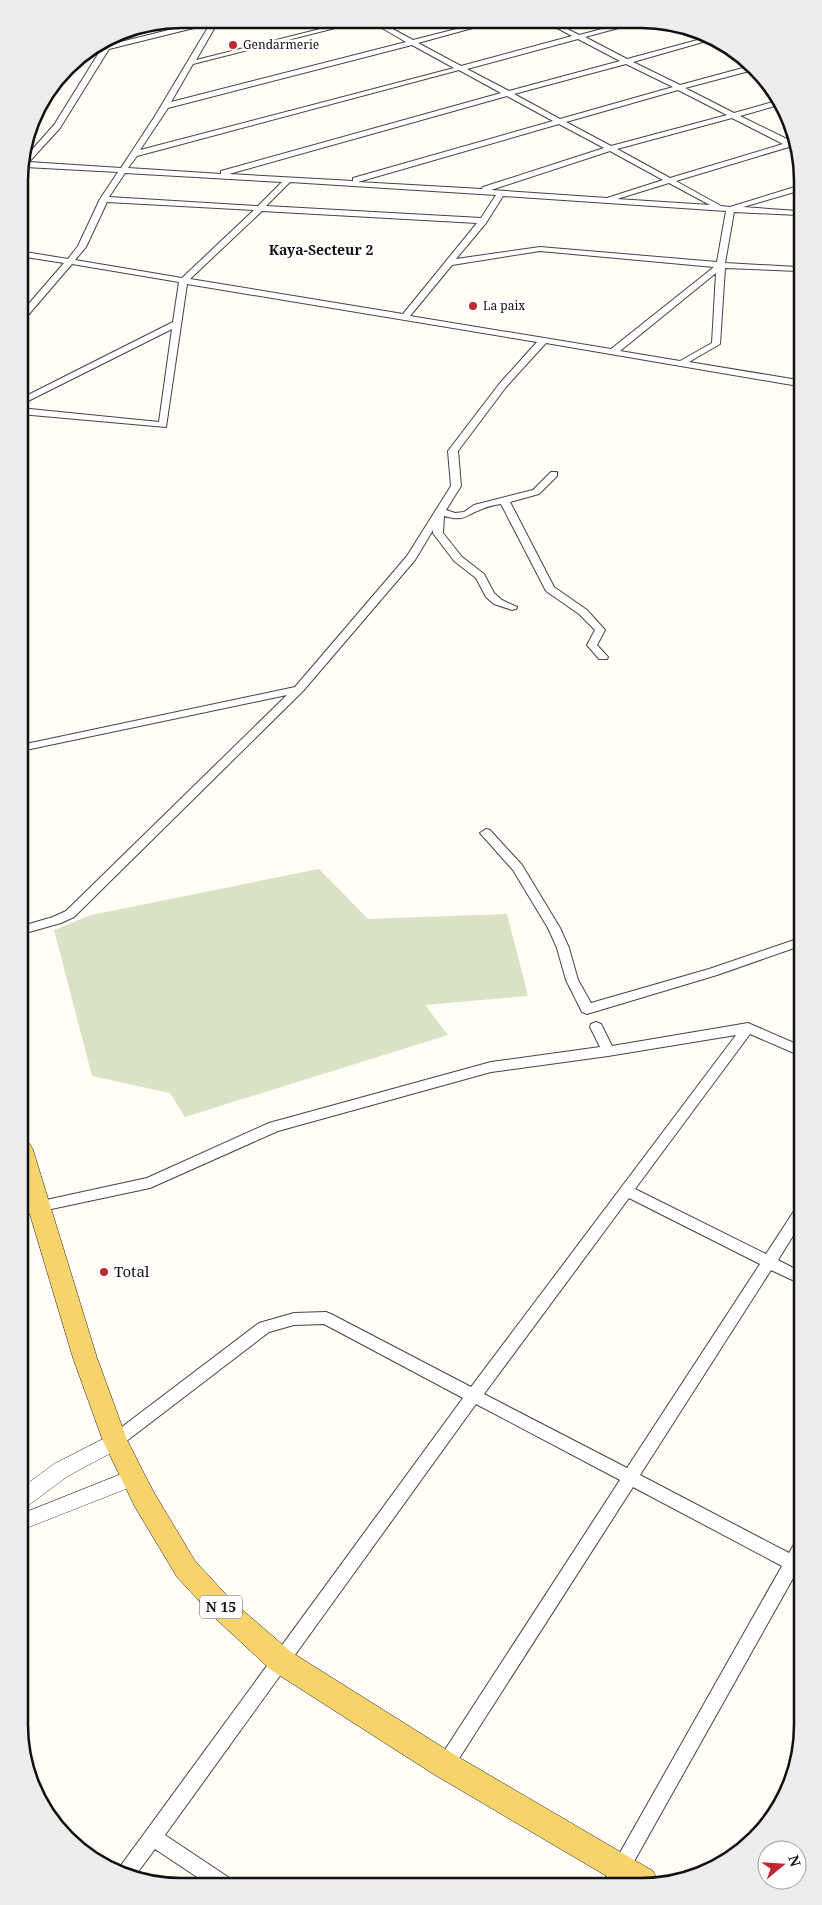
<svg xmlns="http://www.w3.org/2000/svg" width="822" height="1905" viewBox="0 0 822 1905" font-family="'Noto Serif',serif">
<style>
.cemetery{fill:#d9e2c4}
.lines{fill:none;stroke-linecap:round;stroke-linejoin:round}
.minor-casing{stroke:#444;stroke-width:2}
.tertiary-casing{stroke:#444;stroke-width:1}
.primary-casing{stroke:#222;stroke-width:1}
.minor{fill:#fff;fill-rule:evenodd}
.tertiary{fill:#fff;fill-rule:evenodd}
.primary{fill:#f7d36c;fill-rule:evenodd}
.poi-dot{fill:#c22832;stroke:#fff;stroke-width:2}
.labels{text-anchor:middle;stroke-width:5;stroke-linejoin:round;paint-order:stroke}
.far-poi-label{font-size:12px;fill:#111;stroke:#fff;text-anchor:start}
.far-neighbourhood-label{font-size:14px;font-weight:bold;fill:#111;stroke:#fff}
.shield{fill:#fff;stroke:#585858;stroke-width:1}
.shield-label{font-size:14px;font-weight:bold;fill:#111}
.poi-label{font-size:15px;fill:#111;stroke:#fff;text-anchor:start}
.rim{fill:none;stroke:#111;stroke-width:2.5}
</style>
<rect width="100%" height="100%" fill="#fffdf5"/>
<!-- cemetery -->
<path class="cemetery" d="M319 869 368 919 507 914 528 996 425 1005 448 1035 185 1117 170 1093 92 1076 54 930 91 915Z"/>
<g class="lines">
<defs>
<path id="minor" d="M213 19 221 20 218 22 196 60 356 20H367L193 64 171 102 406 42 368 20H376L413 40 488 21H498L418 43 461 66 572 36 544 21H552L579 35 629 22H638L637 23 585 37 627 59 705 38 710 40 633 62 680 85 754 65 757 69 685 88 734 113 780 100 782 104 740 116 791 141H796L798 150 789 147 676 181 721 206 730 207 798 186V191L743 207 798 211V215L734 212 725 263 798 267V271L725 268 720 344 689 362 798 380V386L546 343 506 387 458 451 461 486 446 510 455 513 464 512 474 505 533 490 551 472H557V476L539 494 510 502 554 587 587 610 605 630 597 645 608 657 607 659H599L587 645 595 630 579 614 546 591 501 504C495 505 488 506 482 509 465 515 466 522 444 516L443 533 462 557 484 574 494 593 502 600 517 607 516 609 512 610 494 604 486 597 476 578 454 561 433 533V530L415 560 303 691 74 917 61 923 22 934V926L53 917 66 911 287 695 21 751V745L295 687 407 556 451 486 448 451 500 383 537 342 187 284 166 427 20 414V408L159 422 172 329 20 405V399L173 322 179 282 72 264 23 321H20V314L64 263 19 256V251L68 259 78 246 100 199 118 172 25 167 22 171 19 170 21 162 54 125 100 51 80 55 88 50ZM210 24 155 116 121 168 29 162 60 128 109 49ZM578 39 620 61 509 91 467 69ZM412 45 454 68 140 150 168 108ZM626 64 673 87 560 119 514 94ZM459 70 501 93 221 171V174L128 168 137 156ZM678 90 727 115 611 146 566 122ZM507 96 553 121 353 178V181L229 174ZM732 118 783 144 670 178 617 149ZM559 124 604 148 483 187 482 189 358 182ZM610 151 663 180 607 198 491 190ZM125 173 282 182 258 206 109 197ZM290 182 496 195 481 218 266 206ZM669 183 710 205 617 199ZM503 196 726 211 717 262 540 247 456 259 486 223ZM107 202 254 210 182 278 75 260 86 247ZM262 211 477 223 403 314 190 279ZM540 251 714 267 611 349 410 316 452 265ZM716 273 712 343 680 361 620 351Z
M486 829 490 830 522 865 560 928 569 948 578 980 591 1003 709 969 800 938V946L717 975 587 1014 582 1012 566 980 557 948 548 928 513 870 480 833Z
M596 1022 601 1024 612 1046 748 1023 801 1046V1056L750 1034 635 1189 766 1254 796 1208 801 1207V1223L778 1260 801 1272V1284L771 1270 640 1475 789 1553 796 1541 802 1539V1575L796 1573 623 1881H604L782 1566 633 1487 451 1771 445 1773 439 1771 436 1765 439 1759 620 1480 476 1404 165 1835 228 1877 231 1883H206L155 1849 135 1876 119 1868 463 1398 324 1324 294 1325 269 1332 120 1446 115 1448 110 1446 107 1441 110 1436 259 1323 294 1313 326 1312 331 1314 471 1387 736 1035 608 1056 491 1072 278 1131 150 1188 23 1215V1205L147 1178 269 1123 491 1062 600 1047 590 1027 591 1024ZM629 1198 760 1264 627 1468 484 1394Z"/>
<path id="tertiary" d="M115 1433 122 1435 124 1441 122 1447 68 1476 30 1504 24 1506 23 1487 54 1464Z
M134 1469 141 1471 143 1477 141 1483 24 1529V1513Z"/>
<path id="primary" d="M22 1142 30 1144 33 1150 97 1358 127 1440 153 1491 195 1561 232 1601 291 1652 455 1755 653 1871 658 1881H615L435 1775 271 1670 214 1617 177 1577 135 1507 103 1441 73 1358 22 1188Z"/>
</defs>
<!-- minor casing -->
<use href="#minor" class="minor-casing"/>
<!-- tertiary casing -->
<use href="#tertiary" class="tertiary-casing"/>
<!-- primary casing -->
<use href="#primary" class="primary-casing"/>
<!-- minor -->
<use href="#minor" class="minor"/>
<!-- tertiary -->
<use href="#tertiary" class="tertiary"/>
<!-- primary -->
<use href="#primary" class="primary"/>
</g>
<!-- markers -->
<g class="poi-dot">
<circle cx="233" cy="45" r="5"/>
<circle cx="473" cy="306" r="5"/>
<circle cx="104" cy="1272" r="5"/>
</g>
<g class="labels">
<!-- far-poi labels -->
<g class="far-poi-label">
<text x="243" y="49">Gendarmerie</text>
<text x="483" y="310">La paix</text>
</g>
<!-- far-neighbourhood labels -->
<g class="far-neighbourhood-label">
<text x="321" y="255">Kaya-Secteur 2</text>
</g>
<!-- shield labels -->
<rect class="shield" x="200" y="1595.5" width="42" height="23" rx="4"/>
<g class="shield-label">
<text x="221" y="1612">N 15</text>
</g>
<!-- poi labels -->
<g class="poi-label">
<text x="114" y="1277">Total</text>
</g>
</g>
<!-- crop -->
<path d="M0 0H822V1905H0ZM181 28H641A153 153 0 0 1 794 181V1725A153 153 0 0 1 641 1878H181A153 153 0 0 1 28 1725V181A153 153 0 0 1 181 28Z" fill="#ececec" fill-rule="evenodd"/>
<path class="rim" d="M181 28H641A153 153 0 0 1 794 181V1725A153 153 0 0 1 641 1878H181A153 153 0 0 1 28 1725V181A153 153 0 0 1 181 28Z"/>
<!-- north arrow -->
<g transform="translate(782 1865) rotate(72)"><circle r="24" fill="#ffffff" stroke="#a0a0a0"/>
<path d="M0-4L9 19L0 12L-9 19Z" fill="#c22832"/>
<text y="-8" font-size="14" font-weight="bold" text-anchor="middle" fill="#111111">N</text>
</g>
</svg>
